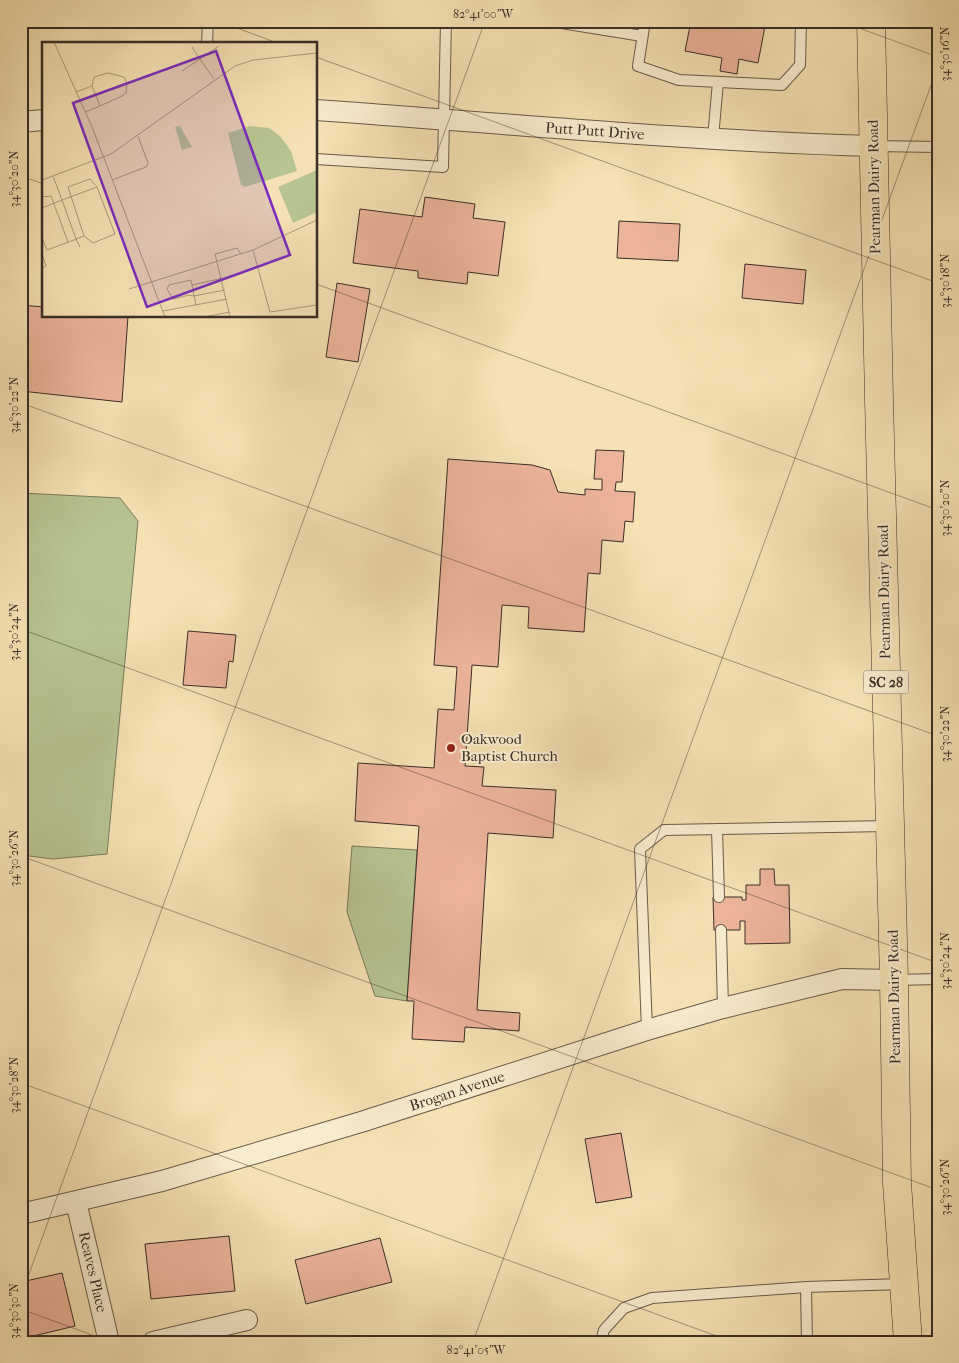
<svg xmlns="http://www.w3.org/2000/svg" width="959" height="1363" viewBox="0 0 959 1363" font-family="'IM FELL French Canon',serif">
<style>
.green{fill:#b7c490;stroke:#78795b}
.building{fill:#ecb399;stroke:#392e26}
.lines{fill:none;stroke-linecap:round;stroke-linejoin:round}
.lane-casing{stroke:#685b49;stroke-width:12}
.street-casing{stroke:#685b49;stroke-width:22}
.highway-casing{stroke:#392e26;stroke-width:29}
.lane{stroke:#f8ecce;stroke-width:10}
.street{stroke:#f8ecce;stroke-width:20}
.highway{stroke:#f5e1b3;stroke-width:28}
.ticks{fill:none;stroke:#392e26;stroke-width:1;stroke-opacity:0.45}
.poi-dot{fill:#8f2418;stroke:#f8ecce;stroke-width:2}
.labels{text-anchor:middle;stroke-width:4;stroke-linejoin:round;paint-order:stroke}
.shield{fill:#f8ecce;stroke:#726758;stroke-width:1}
.shield-label{font-size:14px;font-weight:bold;fill:#392e26}
.street-label{font-size:15px;fill:#392e26;stroke:#f8ecce}
.poi-label{font-size:15px;fill:#392e26;stroke:#f8ecce;text-anchor:start}
.inset-road{fill:none;stroke:#aa997b;stroke-width:1}
.view{fill:#7b2cbf;fill-opacity:0.15;stroke:#7b2cbf;stroke-width:2.5}
.inset-edge{fill:none;stroke:#392e26;stroke-width:2.5}
.neatline{fill:none;stroke:#392e26;stroke-width:2}
.ticks-label{font-size:12px;text-anchor:middle;fill:#392e26}
</style>
<rect width="100%" height="100%" fill="#f5e1b3"/>
<filter id="stains"><feTurbulence type="fractalNoise" baseFrequency=".004" numOctaves="4"/><feColorMatrix values="0 0 0 0 .2 0 0 0 0 .09 0 0 0 0 .02 0 0 0 .5 -.17"/></filter>
<radialGradient id="worn" r=".72"><stop offset=".6" stop-color="#630" stop-opacity="0"/><stop offset="1" stop-color="#630" stop-opacity=".3"/></radialGradient>
<!-- green -->
<path class="green" d="M21 493 120 498 138 521 107 854 53 859 21 855Z
M352 846 417 850 407 1001 375 996 347 912Z"/>
<!-- building -->
<path class="building" d="M691 21H766L758 63 739 59 737 74 720 71 722 58 685 51Z
M425 197 475 204 473 218 505 222 498 276 468 272 467 284 418 278V271L353 263 360 209 422 217Z
M619 221 680 224 678 261 617 258Z
M745 264 806 270 803 304 742 298Z
M337 283 370 289 358 362 326 357Z
M21 305 44 307V316H128L122 402 21 391Z
M596 450 624 451 622 482H616L615 491 635 492 633 522 625 521 623 542 602 540 600 574 588 573 584 632 528 628 529 607 502 605 498 667 472 665 465 766 484 767 482 786 556 790 553 838 488 833 477 1010 520 1013 519 1031 465 1027 464 1042 412 1039 414 1001H407L419 826 355 821 358 763 434 768 438 709 454 710 457 667 434 665 448 459 532 465 550 470 558 492 585 495V489L602 490V479H594Z
M188 631 236 635 233 662 229 661 226 688 183 685Z
M760 869H774L775 885H789L790 943 745 944V921H740V930H714L713 897H742V900H746V885H760Z
M621 1133 632 1197 596 1203 585 1139Z
M229 1236 235 1291 151 1299 145 1244Z
M380 1238 392 1282 306 1304 295 1260Z
M62 1273 75 1326 21 1339V1282Z"/>
<g class="lines">
<defs>
<path id="lane" d="M549 21 642 36
M645 21 638 66 679 80 782 85 800 65 801 21
M207 44 208 21
M713 138 718 82
M874 146 938 147
M316 159 443 167 446 21
M717 829 719 897
M721 930 723 1008
M895 980 938 979
M647 1030 640 849 664 830 888 826
M806 1287 807 1342
M601 1342 604 1330 624 1308 652 1298 806 1287 903 1284"/>
<path id="street" d="M316 110C502 123 688 141 874 146
M21 122 44 120
M76 1202 109 1342
M21 1214 162 1181 361 1122 647 1030 723 1008 842 979 894 980
M153 1342 247 1320"/>
<path id="highway" d="M871 21 879 400 894 980 897 1183 908 1342"/>
</defs>
<!-- lane casing -->
<use href="#lane" class="lane-casing"/>
<!-- street casing -->
<use href="#street" class="street-casing"/>
<!-- highway casing -->
<use href="#highway" class="highway-casing"/>
<!-- lane -->
<use href="#lane" class="lane"/>
<!-- street -->
<use href="#street" class="street"/>
<!-- highway -->
<use href="#highway" class="highway"/>
</g>
<!-- ticks -->
<path class="ticks" d="M218 21 280 44M840 21 938 57M316 57 938 283M21 176 44 184M316 284 938 510M21 403 938 736M21 629 938 963M21 856 938 1190M21 1083 733 1342M21 1296 485 21M21 1309 111 1342M473 1342 938 66"/>
<!-- markers -->
<circle class="poi-dot" cx="451" cy="748" r="5"/>
<g class="labels">
<!-- shield labels -->
<rect class="shield" x="863.5" y="670.5" width="45" height="23" rx="4"/>
<g class="shield-label">
<text x="886" y="687">SC 28</text>
</g>
<!-- street labels -->
<g class="street-label">
<text transform="translate(595 131) rotate(4)" y="5">Putt Putt Drive</text>
<text transform="translate(874 187) rotate(-91)" y="5">Pearman Dairy Road</text>
<text transform="translate(884 592) rotate(-91)" y="5">Pearman Dairy Road</text>
<text transform="translate(894 997) rotate(-91)" y="5">Pearman Dairy Road</text>
<text transform="translate(457 1091) rotate(-18)" y="5">Brogan Avenue</text>
<text transform="translate(93 1272) rotate(77)" y="5">Reaves Place</text>
</g>
<!-- poi labels -->
<g class="poi-label">
<text x="461" y="744">Oakwood<tspan x="461" dy="17">Baptist Church</tspan></text>
</g>
</g>
<!-- overview -->
<g transform="translate(42 42)">
<rect width="275" height="275" fill="#f5e1b3"/>
<path d="M138 84 150 105 140 108 133 85ZM208 84 227 86 238 94 249 109 255 129 203 145 199 143 186 91ZM275 128V170L251 181 236 145Z" fill="#b7c490"/>
<path class="inset-road" d="M12 0 50 85 123 275M140 29 158 17 150 5M172 37 158 17 177 4M34 50 50 44M43 70 58 64 80 54 84 51 85 41 82 35 66 31 52 35 50 44 58 64M0 138 69 112 193 24 211 18 275 11M70 138 104 125 106 121 96 94M0 155 9 154 26 200M0 166 20 158 11 134M42 194 26 145 48 137 55 145M0 196 5 208 32 198 34 197 42 194 51 201 73 192 55 145 20 158 34 197 38 205M211 208 228 270 275 263M0 212 4 224 0 227M150 243 181 236M87 247 211 208 275 178M154 263 152 254 150 243 149 238 127 243 125 247 131 257 147 253 152 254 183 248M121 269 185 257M162 275 188 270M188 275 173 212 195 206 199 212"/>
<path class="view" d="M174 9 248 213 105 265 31 61Z"/>
<rect width="275" height="275" class="inset-edge"/>
</g>
<!-- margin -->
<rect width="959" height="1363" fill="none" stroke="#f5e1b3" stroke-width="55"/>
<rect x="28" y="28" width="904" height="1308" class="neatline"/>
<g class="ticks-label">
<text x="483" y="18">82°41'00"W</text>
<text transform="translate(945 54) rotate(-90)" y="4">34°30'16"N</text>
<text transform="translate(14 179) rotate(-90)" y="4">34°30'20"N</text>
<text transform="translate(945 281) rotate(-90)" y="4">34°30'18"N</text>
<text transform="translate(14 405) rotate(-90)" y="4">34°30'22"N</text>
<text transform="translate(945 508) rotate(-90)" y="4">34°30'20"N</text>
<text transform="translate(14 632) rotate(-90)" y="4">34°30'24"N</text>
<text transform="translate(945 734) rotate(-90)" y="4">34°30'22"N</text>
<text transform="translate(14 858) rotate(-90)" y="4">34°30'26"N</text>
<text transform="translate(945 961) rotate(-90)" y="4">34°30'24"N</text>
<text transform="translate(14 1085) rotate(-90)" y="4">34°30'28"N</text>
<text transform="translate(945 1187) rotate(-90)" y="4">34°30'26"N</text>
<text transform="translate(14 1311) rotate(-90)" y="4">34°30'30"N</text>
<text x="476" y="1354">82°41'05"W</text>
</g>
<rect width="100%" height="100%" filter="url(#stains)"/>
<rect width="100%" height="100%" fill="url(#worn)"/>
</svg>
